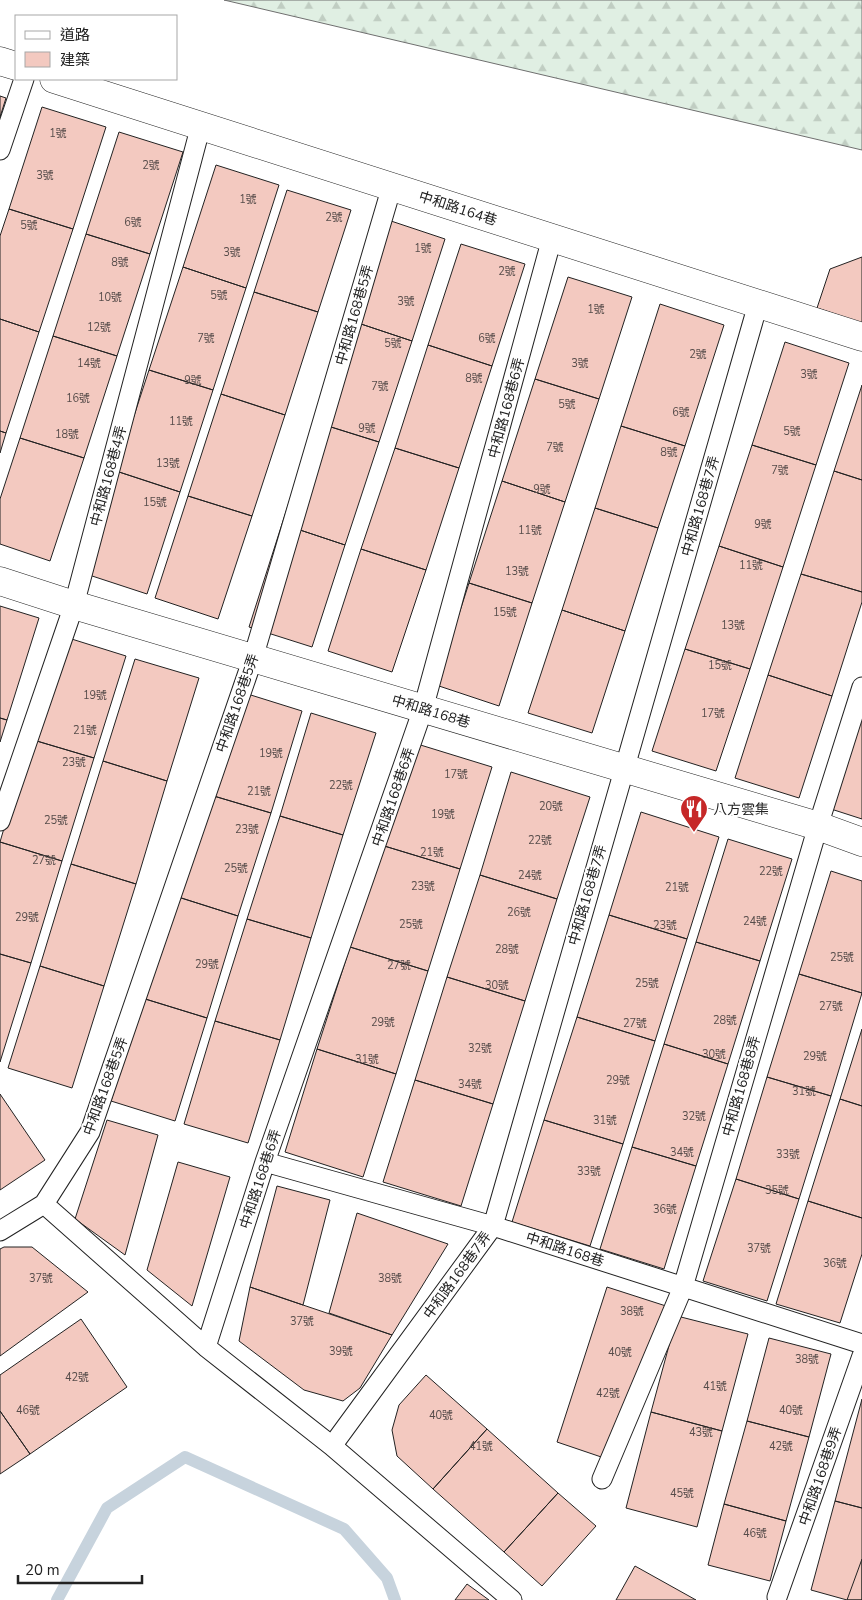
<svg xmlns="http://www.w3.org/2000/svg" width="862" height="1600" viewBox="0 0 862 1600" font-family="'Nunito Sans','Noto Sans TC',sans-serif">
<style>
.forest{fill:url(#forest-firs);stroke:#6f6f6f}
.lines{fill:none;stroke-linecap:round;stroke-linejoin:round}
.stream{stroke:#c7d3dd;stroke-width:12}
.building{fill:#f3c9c0;stroke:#222}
.service-casing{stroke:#222;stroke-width:21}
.minor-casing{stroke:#222;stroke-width:29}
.service{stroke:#fff;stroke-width:19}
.minor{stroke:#fff;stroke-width:28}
.labels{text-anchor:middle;stroke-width:4;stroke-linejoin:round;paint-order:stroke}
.number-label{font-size:11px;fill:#564c4a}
.street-label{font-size:14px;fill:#222;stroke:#fff}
.poi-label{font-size:14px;fill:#222;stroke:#fff;text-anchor:start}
</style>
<defs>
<pattern id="forest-firs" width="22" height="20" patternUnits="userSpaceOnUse" patternTransform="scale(1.25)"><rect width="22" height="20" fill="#e0efe3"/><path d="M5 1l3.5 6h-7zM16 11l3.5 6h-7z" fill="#c0cdc2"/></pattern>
</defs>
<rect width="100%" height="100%" fill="#fff"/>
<!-- forest -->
<path class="forest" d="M224 0H862V150Z"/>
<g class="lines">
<!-- stream -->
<path class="stream" d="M57 1600 107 1508 185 1457 344 1529 387 1578 395 1600"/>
</g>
<!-- building -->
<path class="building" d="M0 96 6 98 0 117Z
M42 107 106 127 73 229 9 209Z
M119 132 183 152 150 254 86 234Z
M216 165 279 185 246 288 183 267Z
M287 190 351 210 318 312 254 292Z
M9 209 73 229 39 332 0 319V236Z
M382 218 445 239 412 341 349 320Z
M86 234 150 254 117 356 53 336Z
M461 244 525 264 492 366 428 345Z
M862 257V323L817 308 830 269Z
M183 267 246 288 213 390 149 370Z
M568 277 632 297 599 399 535 379Z
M254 292 318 312 285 415 221 394Z
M660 304 724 325 685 446 621 426Z
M0 319 39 332 6 433 0 431Z
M349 320 412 341 379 442 315 422Z
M53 336 117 356 84 458 20 438Z
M785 342 849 363 816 465 752 445Z
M428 345 492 366 459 468 395 448Z
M149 370 213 390 180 492 116 471Z
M535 379 599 399 565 502 502 481Z
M862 385V480L834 471Z
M221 394 285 415 252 516 188 496Z
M315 422 379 442 345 545 282 524Z
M621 426 685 446 658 528 595 508Z
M0 431 6 433 0 453Z
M20 438 84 458 50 561 0 544V499Z
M752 445 816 465 783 567 719 546Z
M395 448 459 468 426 570 361 549Z
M116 471 180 492 147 594 83 573Z
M834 471 862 480V592L801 574Z
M502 481 565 502 532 603 469 583Z
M188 496 252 516 218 619 155 598Z
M595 508 658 528 625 631 562 610Z
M282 524 345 545 312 647 249 627Z
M719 546 783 567 750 669 685 649Z
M361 549 426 570 392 672 328 651Z
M801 574 862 592V602L832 696 768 675Z
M469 583 532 603 499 706 436 685Z
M0 606 39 618 7 720 0 718Z
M562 610 625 631 592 733 528 713Z
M62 636 126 656 94 758 30 739Z
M685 649 750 669 716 771 652 751Z
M135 659 199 678 167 781 103 761Z
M768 675 832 696 799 798 735 778Z
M238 691 302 711 271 813 207 794Z
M311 713 376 733 343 835 280 816Z
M862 714V819L831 809Z
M0 718 7 720 0 742Z
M30 739 94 758 62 861 0 842Z
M414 743 492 767 460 869 381 845Z
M103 761 167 781 136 884 71 864Z
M511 772 590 797 557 899 480 875Z
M207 794 271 813 238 916 175 896Z
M641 812 719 837 687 939 609 915Z
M280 816 343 835 311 938 247 919Z
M728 839 792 859 760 961 696 942Z
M0 842 62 861 31 963 0 954Z
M381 845 460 869 428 971 350 947Z
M71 864 136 884 104 986 40 966Z
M831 871 862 881V993L799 974Z
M480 875 557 899 525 1001 447 977Z
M175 896 238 916 207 1018 142 998Z
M609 915 687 939 655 1041 577 1017Z
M247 919 311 938 280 1040 215 1021Z
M696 942 760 961 728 1064 664 1044Z
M350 947 428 971 396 1074 317 1049Z
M0 954 31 963 0 1062Z
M40 966 104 986 72 1088 8 1068Z
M799 974 862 993 831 1096 767 1077Z
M447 977 525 1001 493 1104 415 1080Z
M142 998 207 1018 175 1121 111 1101Z
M577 1017 655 1041 623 1144 544 1120Z
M215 1021 280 1040 248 1143 184 1124Z
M862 1029V1106L840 1099Z
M664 1044 728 1064 696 1166 632 1147Z
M317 1049 396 1074 363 1177 285 1152Z
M767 1077 831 1096 799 1199 736 1179Z
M415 1080 493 1104 461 1206 383 1182Z
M0 1094 45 1160 0 1190Z
M840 1099 862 1106V1218L808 1201Z
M107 1120 158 1135 125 1255 75 1219Z
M544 1120 623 1144 590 1246 512 1222Z
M632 1147 696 1166 664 1269 600 1249Z
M178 1162 230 1177 192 1306 147 1270Z
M736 1179 799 1199 767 1301 703 1281Z
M277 1186 330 1200 303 1305 250 1287Z
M808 1201 862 1218V1254L840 1323 776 1304Z
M357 1213 448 1244 392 1335 329 1313Z
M4 1247H32L88 1292 0 1356V1249Z
M250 1287 303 1305 392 1335 360 1388 343 1401 304 1390 239 1341Z
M607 1287 666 1306 616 1462 557 1442Z
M677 1316 748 1334 722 1431 651 1412Z
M81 1319 127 1387 30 1454 0 1411V1375Z
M769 1338 831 1354 809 1437 747 1421Z
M426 1375 487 1429 433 1489 397 1456 392 1430 399 1405Z
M862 1399V1508L835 1501Z
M0 1411 30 1454 0 1474Z
M651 1412 722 1431 697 1527 626 1508Z
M747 1421 809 1437 786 1521 724 1504Z
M487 1429 558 1493 504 1552 433 1489Z
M558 1493 596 1526 542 1586 504 1552Z
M835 1501 862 1508V1600H847L811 1590Z
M724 1504 786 1521 770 1581 708 1565Z
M862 1559V1600H847Z
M635 1566 696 1600H616Z
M467 1584 489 1600H455Z"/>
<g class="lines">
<defs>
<path id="service" d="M0 150 24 79
M0 821 74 605 201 125
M265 1162 493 1226 862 1344
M44 1204 90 1132 253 658 392 186
M0 1231 44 1204 206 1347 332 1446 512 1600
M206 1347 265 1162 423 709 552 238
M332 1446 493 1226 758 304
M602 1479 683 1287 818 826 862 687
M777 1597 862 1356"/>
<path id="minor" d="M0 61 16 66
M54 79 862 337
M0 581 74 605 818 826 862 842"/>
</defs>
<!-- service casing -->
<use href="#service" class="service-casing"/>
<!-- minor casing -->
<use href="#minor" class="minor-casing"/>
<!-- service -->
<use href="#service" class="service"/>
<!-- minor -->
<use href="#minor" class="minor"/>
</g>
<!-- icons -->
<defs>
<symbol id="restaurant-pin" viewBox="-11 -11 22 30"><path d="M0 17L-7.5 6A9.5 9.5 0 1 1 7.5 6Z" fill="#c62828" stroke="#fff"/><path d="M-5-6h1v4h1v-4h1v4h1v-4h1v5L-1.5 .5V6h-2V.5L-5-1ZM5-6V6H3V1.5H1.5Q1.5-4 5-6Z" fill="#fff"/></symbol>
</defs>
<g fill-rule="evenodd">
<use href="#restaurant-pin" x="678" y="793" width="32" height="43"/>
</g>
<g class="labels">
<!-- number labels -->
<g class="number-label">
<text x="58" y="137">1號</text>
<text x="151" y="169">2號</text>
<text x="45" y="179">3號</text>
<text x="248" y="203">1號</text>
<text x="334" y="221">2號</text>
<text x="133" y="226">6號</text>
<text x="29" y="229">5號</text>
<text x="423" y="252">1號</text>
<text x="232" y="256">3號</text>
<text x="120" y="266">8號</text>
<text x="507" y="275">2號</text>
<text x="219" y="299">5號</text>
<text x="110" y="301">10號</text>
<text x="406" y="305">3號</text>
<text x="596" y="313">1號</text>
<text x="99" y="331">12號</text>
<text x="206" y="342">7號</text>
<text x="487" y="342">6號</text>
<text x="393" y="347">5號</text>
<text x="698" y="358">2號</text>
<text x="89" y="367">14號</text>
<text x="580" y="367">3號</text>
<text x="809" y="378">3號</text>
<text x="474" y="382">8號</text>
<text x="193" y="384">9號</text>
<text x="380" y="390">7號</text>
<text x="78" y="402">16號</text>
<text x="567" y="408">5號</text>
<text x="681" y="416">6號</text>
<text x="181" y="425">11號</text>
<text x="367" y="432">9號</text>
<text x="792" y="435">5號</text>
<text x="67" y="438">18號</text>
<text x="555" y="451">7號</text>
<text x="669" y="456">8號</text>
<text x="168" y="467">13號</text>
<text x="780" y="474">7號</text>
<text x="542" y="493">9號</text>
<text x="155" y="506">15號</text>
<text x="763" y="528">9號</text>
<text x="530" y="534">11號</text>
<text x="751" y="569">11號</text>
<text x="517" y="575">13號</text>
<text x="505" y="616">15號</text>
<text x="733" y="629">13號</text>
<text x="720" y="669">15號</text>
<text x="95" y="699">19號</text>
<text x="713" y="717">17號</text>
<text x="85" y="734">21號</text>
<text x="271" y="757">19號</text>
<text x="74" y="766">23號</text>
<text x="456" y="778">17號</text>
<text x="341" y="789">22號</text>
<text x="259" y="795">21號</text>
<text x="551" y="810">20號</text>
<text x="443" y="818">19號</text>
<text x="56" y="824">25號</text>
<text x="247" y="833">23號</text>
<text x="540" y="844">22號</text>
<text x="432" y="856">21號</text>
<text x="44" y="864">27號</text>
<text x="236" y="872">25號</text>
<text x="771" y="875">22號</text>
<text x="530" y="879">24號</text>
<text x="423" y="890">23號</text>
<text x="677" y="891">21號</text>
<text x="519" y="916">26號</text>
<text x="27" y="921">29號</text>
<text x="755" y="925">24號</text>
<text x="411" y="928">25號</text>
<text x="665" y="929">23號</text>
<text x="507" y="953">28號</text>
<text x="842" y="961">25號</text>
<text x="207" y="968">29號</text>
<text x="399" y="969">27號</text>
<text x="647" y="987">25號</text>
<text x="497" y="989">30號</text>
<text x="831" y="1010">27號</text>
<text x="725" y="1024">28號</text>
<text x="383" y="1026">29號</text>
<text x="635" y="1027">27號</text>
<text x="480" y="1052">32號</text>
<text x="714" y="1058">30號</text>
<text x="815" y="1060">29號</text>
<text x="367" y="1063">31號</text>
<text x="618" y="1084">29號</text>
<text x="470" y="1088">34號</text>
<text x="804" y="1095">31號</text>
<text x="694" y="1120">32號</text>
<text x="605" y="1124">31號</text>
<text x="682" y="1156">34號</text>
<text x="788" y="1158">33號</text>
<text x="589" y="1175">33號</text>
<text x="777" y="1194">35號</text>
<text x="665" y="1213">36號</text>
<text x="759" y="1252">37號</text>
<text x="835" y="1267">36號</text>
<text x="41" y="1282">37號</text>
<text x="390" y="1282">38號</text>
<text x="632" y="1315">38號</text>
<text x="302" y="1325">37號</text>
<text x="341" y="1355">39號</text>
<text x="620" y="1356">40號</text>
<text x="807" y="1363">38號</text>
<text x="77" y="1381">42號</text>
<text x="715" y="1390">41號</text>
<text x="608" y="1397">42號</text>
<text x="28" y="1414">46號</text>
<text x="791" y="1414">40號</text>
<text x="441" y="1419">40號</text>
<text x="701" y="1436">43號</text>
<text x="481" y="1450">41號</text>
<text x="781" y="1450">42號</text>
<text x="682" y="1497">45號</text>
<text x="755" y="1537">46號</text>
</g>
<!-- street labels -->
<g class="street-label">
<text transform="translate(458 208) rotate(18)" y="5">中和路164巷</text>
<text transform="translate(354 315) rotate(-74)" y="5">中和路168巷5弄</text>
<text transform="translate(506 408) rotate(-75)" y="5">中和路168巷6弄</text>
<text transform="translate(108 476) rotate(-75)" y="5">中和路168巷4弄</text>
<text transform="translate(700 506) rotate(-74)" y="5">中和路168巷7弄</text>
<text transform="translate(237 703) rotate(-71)" y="5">中和路168巷5弄</text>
<text transform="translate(431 711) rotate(17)" y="5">中和路168巷</text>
<text transform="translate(393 797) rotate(-71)" y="5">中和路168巷6弄</text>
<text transform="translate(587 895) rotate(-74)" y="5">中和路168巷7弄</text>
<text transform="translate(105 1086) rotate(-70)" y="5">中和路168巷5弄</text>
<text transform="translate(741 1086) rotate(-74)" y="5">中和路168巷8弄</text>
<text transform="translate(260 1179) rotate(-72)" y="5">中和路168巷6弄</text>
<text transform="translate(565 1249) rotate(18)" y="5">中和路168巷</text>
<text transform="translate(457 1275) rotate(-54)" y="5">中和路168巷7弄</text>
<text transform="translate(820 1476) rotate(-71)" y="5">中和路168巷9弄</text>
</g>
<!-- poi labels -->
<g class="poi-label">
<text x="713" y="814">八方雲集</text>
</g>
</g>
<!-- legend -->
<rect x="15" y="15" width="162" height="65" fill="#ffffff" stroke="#a7a7a7"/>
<rect x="25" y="31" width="25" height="8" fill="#ffffff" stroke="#a7a7a7"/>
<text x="60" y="40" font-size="15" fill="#222222">道路</text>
<rect x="25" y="52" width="25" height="15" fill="#f3c9c0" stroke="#a7a7a7"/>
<text x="60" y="65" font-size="15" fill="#222222">建築</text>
<!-- scale -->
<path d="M18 1575v8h124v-8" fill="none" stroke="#222222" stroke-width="2.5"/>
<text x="25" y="1575" font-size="15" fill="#222222" stroke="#ffffff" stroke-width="4" paint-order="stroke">20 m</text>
</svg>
